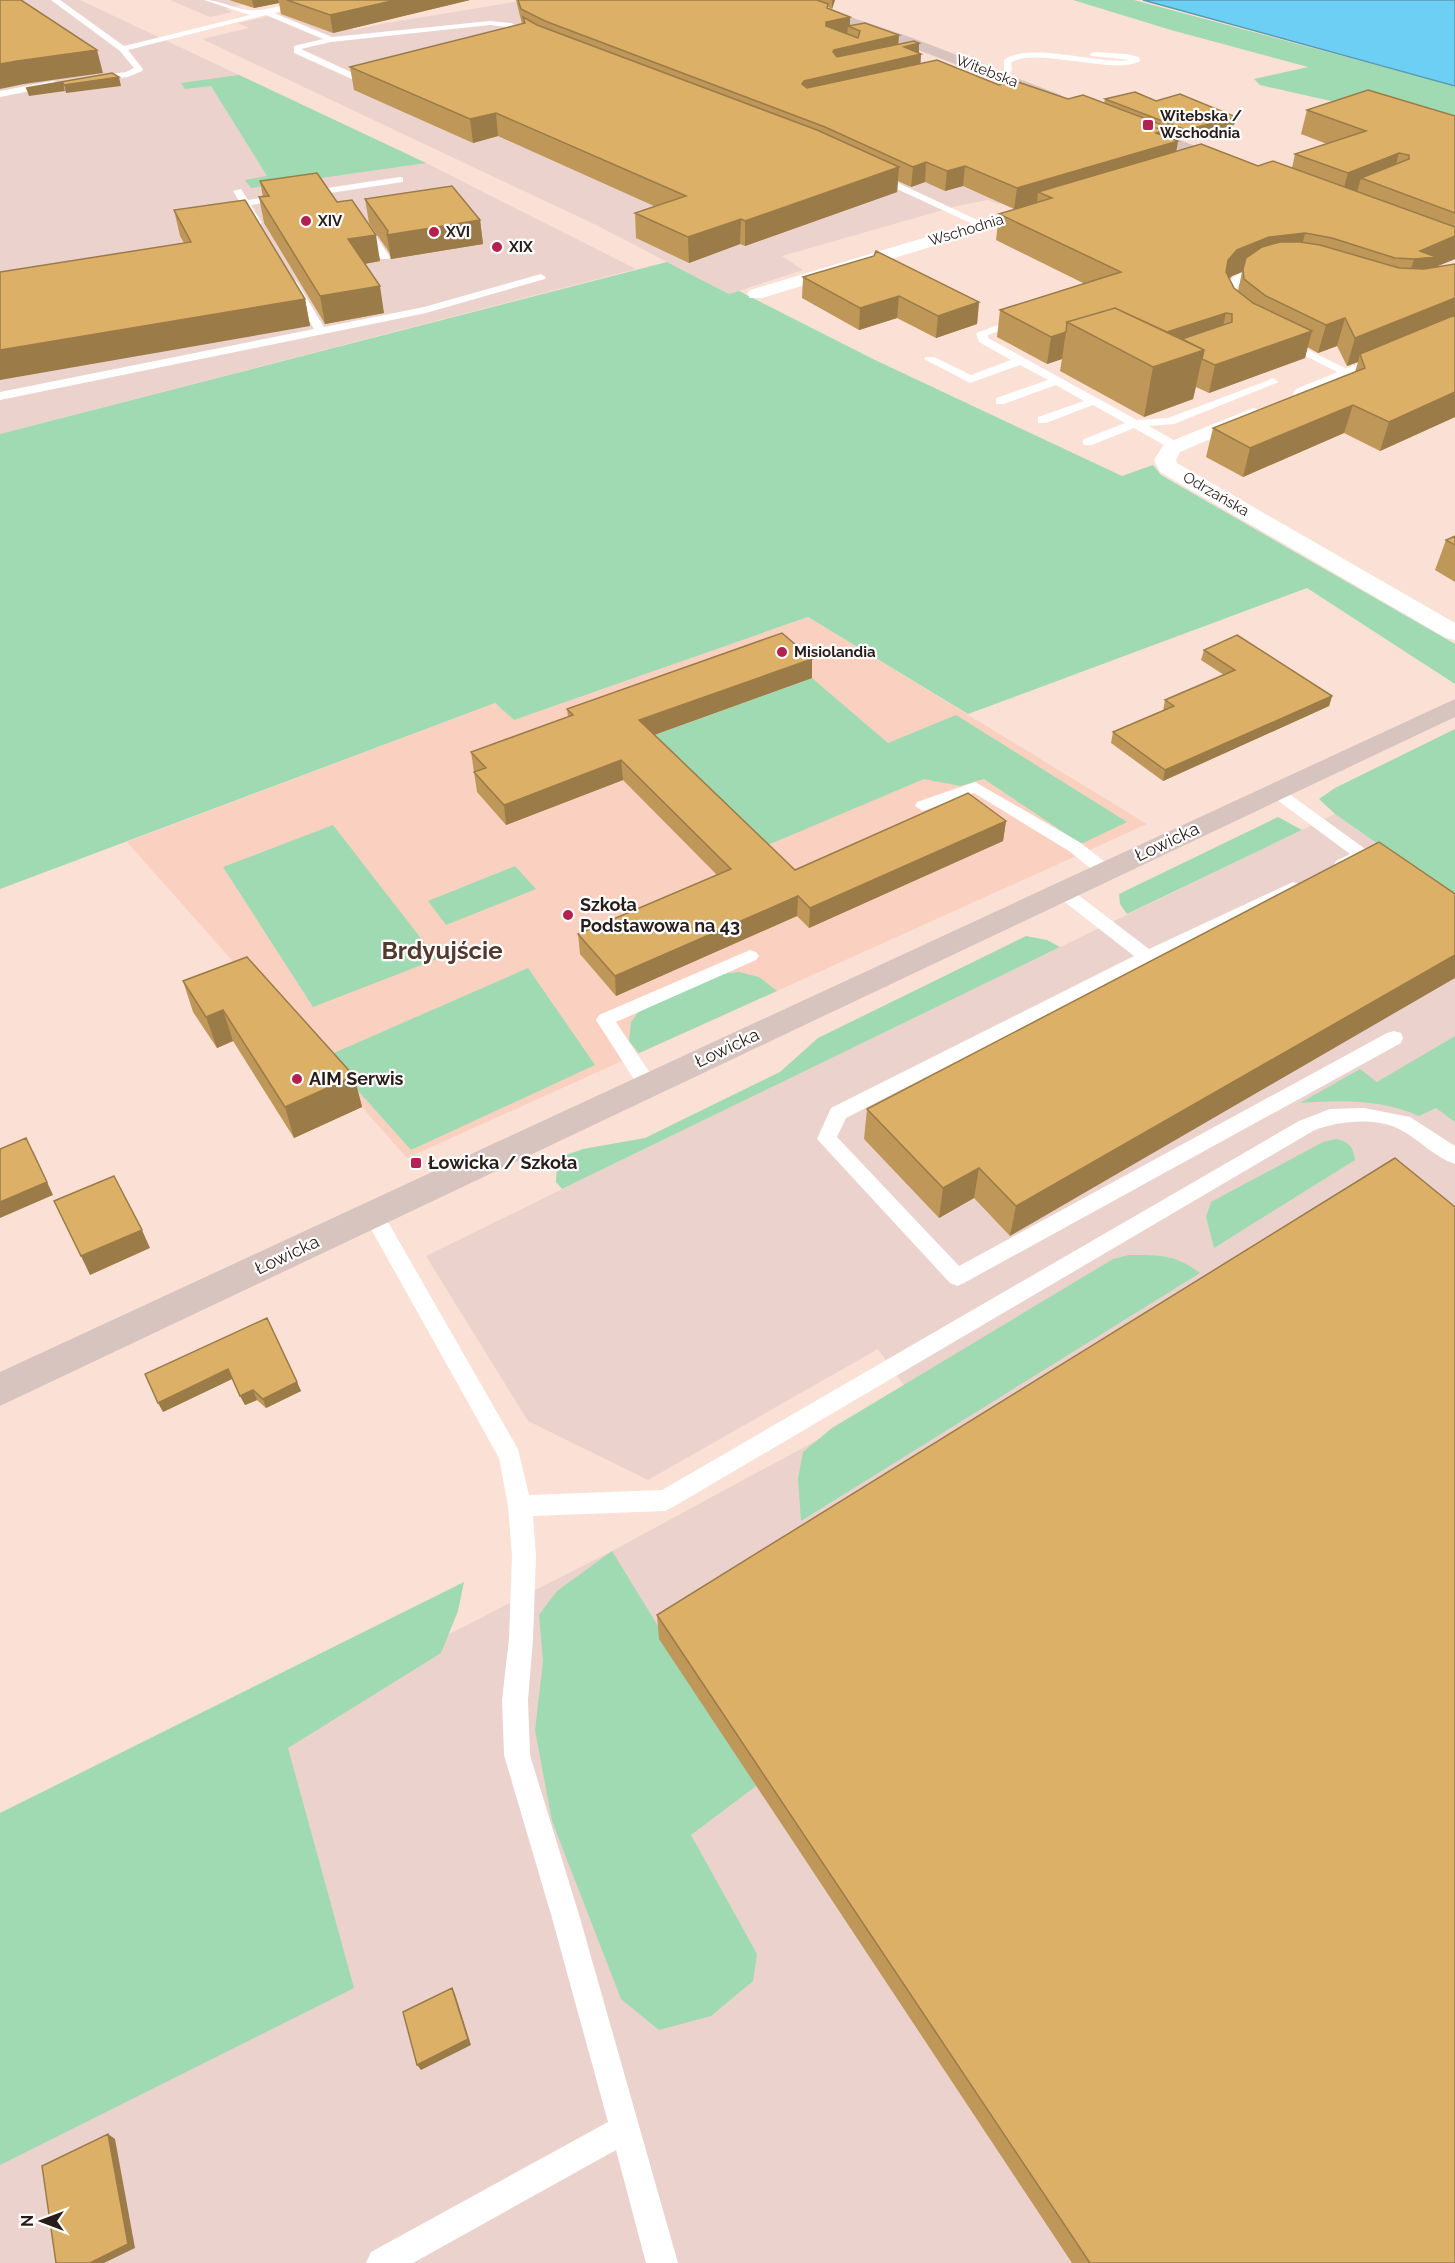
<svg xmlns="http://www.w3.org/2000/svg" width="1455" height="2263" viewBox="0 0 1455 2263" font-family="Raleway,sans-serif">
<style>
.built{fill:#fad1c1}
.industrial{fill:#ecd2cc}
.green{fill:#9fdab2}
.water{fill:#6ecff5;stroke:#599ab3;stroke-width:1.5}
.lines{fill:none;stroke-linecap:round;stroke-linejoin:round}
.lane{fill:#fff;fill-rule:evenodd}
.street{fill:#fff;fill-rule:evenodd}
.secondary{fill:#d8c4bf;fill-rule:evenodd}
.wall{fill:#be9759;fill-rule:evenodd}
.shaded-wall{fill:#9b7b48}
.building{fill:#ddb067;stroke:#9b7b48;stroke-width:1.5}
.poi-dot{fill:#b2214f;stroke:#fff;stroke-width:2}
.labels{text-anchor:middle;stroke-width:4.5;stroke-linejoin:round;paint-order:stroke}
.far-street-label{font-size:15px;fill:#291d19;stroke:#fff}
.far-poi-label{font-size:15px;font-weight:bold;fill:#291d19;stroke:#fff;text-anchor:start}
.street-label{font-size:18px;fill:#291d19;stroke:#fff}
.poi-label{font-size:18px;font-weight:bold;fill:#291d19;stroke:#fff;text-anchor:start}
.district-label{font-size:24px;font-weight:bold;fill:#53392e;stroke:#fff}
</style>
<rect width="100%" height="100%" fill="#fbe0d5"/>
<!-- built -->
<path class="built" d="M808 617 1147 824 407 1158 127 842 495 703 514 720Z"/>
<!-- industrial -->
<path class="industrial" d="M0 0H80L426 163 636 269 0 434Z
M170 0H293L248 3 225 9 232 12 210 17Z
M521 1 745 80 954 67 1174 152 998 204 988 200 957 206 782 256 803 270 729 294 596 225 202 39 249 28 238 23 302 9 354 30 381 24Z
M1335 814 1455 898V2263H0V1863L612 1551 908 1391 878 1349 648 1480 528 1421 426 1256 742 1101Z"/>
<!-- green -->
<path class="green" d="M1073 0H1134L1455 86V122L1402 117 1260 85 1254 79 1308 67 1171 30Z
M239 75 426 163 251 188 245 180 267 176 211 86 185 89 181 83Z
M667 262 729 294 739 291 875 360 1122 476 1153 465 1161 475 1455 644V684L1307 588 968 714 808 617 514 720 495 703 0 889V434Z
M812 678 888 743 956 715 1127 822 1081 844 984 779 960 786 924 779 754 851 640 740Z
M1455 729V898L1335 814 1319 799 1335 788Z
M1278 817 1302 830 1127 914 1120 904 1119 894Z
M333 825 437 959 313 1007 223 867Z
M515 866 536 889 446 925 428 901Z
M1026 936 1047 940 1060 947 562 1189 556 1182 557 1163 566 1155 583 1149 645 1138 780 1072 818 1038Z
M528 968 595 1065 411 1150 327 1056Z
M739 972 759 977 777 991 639 1053 629 1041 631 1022 639 1011 721 974Z
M1455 1036V1122L1436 1108 1419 1116C1380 1099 1342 1100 1300 1103L1360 1069 1377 1082Z
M1336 1139C1349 1142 1353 1146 1355 1160L1214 1248 1206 1217 1211 1202 1323 1142Z
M1129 1255C1159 1255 1175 1254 1200 1273L801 1521 798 1479 803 1452 832 1428 1113 1259Z
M612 1551 756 1786 691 1835 757 1954 753 1981 711 2016 659 2030 621 1999 552 1821 535 1730 543 1661 539 1615 557 1591Z
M464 1582 458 1611 441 1653 288 1748 354 1988 0 2165V1813Z"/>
<!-- water -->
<path class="water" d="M1143 0H1455V86Z"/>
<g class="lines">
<!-- lane -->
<path class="lane" d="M51 0H60L124 46 250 15 204 0C220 0 232 8 248 10 263 12 277 5 292 5V9L274 13 332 37 490 21 511 23 540 37 536 39 506 27 490 25 331 42 301 49 368 80 369 82 365 85 294 53V46L323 39 266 15 128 50 143 69 142 71 128 77 91 82 88 81V77L126 72 134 68 120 51Z
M1094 52 1127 54 1139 57 1140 61C1116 76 1033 46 1011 63L1012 70 1006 79 999 77 1004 70V60C1029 41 1099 65 1130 60L1091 56 1090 54Z
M53 81 56 82V86L0 97V91Z
M871 173H877L988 225 979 227 871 177Z
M400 177 403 178V182L251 205 262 223 257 226 252 223 233 191 241 189 248 200Z
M359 223H367L390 257 389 259H381L358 225Z
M1264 265 1269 268 1268 270C1244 277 1231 281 1237 309L1236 311H1228C1214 281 1240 271 1264 265Z
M541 274 546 277 545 279 426 313 0 400V392L314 329 287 282 292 279 297 282 324 327 424 307Z
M1023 316 1027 317V321L988 335V338L1137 420 1168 418 1269 380 1273 378 1279 382 1174 424 1149 426 1179 443 1181 446 1179 449H1171L1134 428 1092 445H1084L1082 442 1084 439 1125 423 1093 405 1046 423H1038V417L1084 401 1056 385 1004 404H996V398L1048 380 1020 365 970 383 924 359 926 357H934L971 375 1011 360 979 342 976 333Z
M1282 337 1353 372 1355 374 1353 376H1345L1278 342V338Z
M975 782 1081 843 1111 867 1113 871 1111 875H1099L1069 851 974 793 923 811 915 806 917 802Z
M1275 786 1281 788 1368 851 1370 855C1363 864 1347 872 1336 869L1334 865 1336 861 1350 854 1269 794 1267 791Z
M1293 882 1299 884 1301 888 1299 892 1153 961 846 1118 837 1137 959 1266 1387 1033 1394 1031 1401 1033 1403 1038 1401 1043 964 1283 957 1286 950 1283 817 1139 831 1108 1134 956 1057 896 1054 892 1057 888H1069L1149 949Z
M750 950 756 952 759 956 756 960 616 1022 658 1085 655 1090 648 1092 641 1090 596 1020 599 1015Z
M1364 1108 1410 1117 1455 1146V1164C1434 1157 1419 1139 1399 1129 1375 1117 1337 1121 1313 1131L673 1507 665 1511 533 1516 536 1556 533 1639 528 1700 530 1755 580 1918 678 2263H646L616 2150 413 2263H366L371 2252 608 2122 552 1918 504 1755 502 1700 509 1639 512 1556 508 1506 499 1458 366 1220 363 1214 366 1208 373 1206 380 1208 518 1449 529 1495 662 1490 1299 1121 1330 1109Z"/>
<!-- street -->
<path class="street" d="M1040 203 1048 208 1046 212 762 298H750L747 294 750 290Z
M1455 324V337L1310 397H1296L1293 393 1296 389Z
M1253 408 1260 410 1263 414 1260 418 1180 452 1176 460 1177 463 1455 623V640L1446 638 1160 472 1154 460 1164 444Z"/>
<!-- secondary -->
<path class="secondary" d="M780 0H800L910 37 1061 95 1063 98 1061 101H1051L900 43 782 3Z
M1135 123 1235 161 1237 164 1229 169 1223 167 1130 131 1127 128Z
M1455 699V717L0 1406V1372Z"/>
</g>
<!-- wall -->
<path class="wall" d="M229 0H470L333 33 281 14 279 3 254 8Z
M516 0H835L832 9 828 7V9L850 17V26L921 54 920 64 999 85 1068 99 1104 103 1105 99 1156 101 1236 117 1234 125 1184 139 1164 131 1163 135 1176 151 1258 166 1292 168 1295 154 1327 144 1301 134 1307 110 1455 116V259L1435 267 1455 264V417L1380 451 1344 433 1243 477 1206 457 1213 428 1355 372 1358 362 1347 366 1337 346 1318 353 1307 347 1305 358 1209 393 1196 387 1193 399 1144 417 1060 371 1062 359 1047 364 997 337 1000 310 1085 284 996 240 999 214 1037 203V202L1014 209 963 186 945 191 925 182 911 187 898 181 897 192 745 246 740 244 689 263 636 238 635 213 654 206 498 136 473 143 354 90 350 67 522 24ZM1242 272 1238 291 1234 288 1229 279 1232 276Z
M260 181 380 261 365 264 384 313 325 324 264 223 259 197H263Z
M365 199 480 220 483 244 391 259 389 252 369 223Z
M174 210 305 299 310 326 184 243 180 236Z
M803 277 979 302 977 324 936 338 897 318 859 330 802 298Z
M1455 536V582L1435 570 1446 540Z
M1204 650 1332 696 1329 706 1163 781 1111 743 1113 732 1163 711 1165 700 1224 675 1201 660Z
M812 659V678L654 735 795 870 1006 821 1003 841 809 928 797 916 616 996 580 954 578 934 717 875 623 780 506 825 477 792 471 752 568 717 567 709Z
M1379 842 1010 1236 974 1198 939 1218 864 1139 867 1109Z
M183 981 354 1076 362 1107 294 1138 233 1041 217 1048 193 1012Z
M267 1318 301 1391 266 1408 257 1400 245 1405 232 1379 163 1412Z
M657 1615 1455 2263H1072L659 1639Z"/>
<!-- shaded-wall -->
<path class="shaded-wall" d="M252 0H278L279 3 254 8Z
M396 0H470L333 33 330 15Z
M833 0H835L832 9V1Z
M828 4 827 22 850 17V27L848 26 847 35 826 40 827 8Z
M899 35 898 53 832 70 833 52 834 50Z
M919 43V55L921 54 920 72 803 100 802 84 804 81 904 47Z
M97 50 103 73 24 84 0 89V64L17 61Z
M119 77 121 86 66 93 64 85Z
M63 83 65 91 29 96 26 88Z
M496 113 498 136 473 143 470 119Z
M1236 117 1234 125 1184 139 1186 130Z
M1165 126 1161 146 1178 141 1175 161 1038 192 1037 202 1014 209 1017 188 1157 128Z
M1399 153 1392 178H1361L1357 192 1341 198 1348 173Z
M926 162 925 182 911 187 913 167Z
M965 166 963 186 945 191 947 171Z
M899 167 897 192 745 246V221Z
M741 219 740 244 689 263 688 237Z
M480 220 483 244 391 259 387 235Z
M1305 233 1299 259 1243 269 1242 272 1232 276 1222 286 1228 260 1237 250 1269 237Z
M376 235 380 261 352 266 348 239Z
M1455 236V259L1433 268 1406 286 1414 259 1420 251Z
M380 286 384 313 325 324 320 296Z
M899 296 897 318 859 330 860 308Z
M1455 298V319L1360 354 1358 362 1347 366 1355 338Z
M305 299 310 326 0 380V350Z
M979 302 977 324 936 338 938 316Z
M1226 313 1220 340 1186 351 1154 336Z
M1345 318 1337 346 1318 353 1326 325Z
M1312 331 1305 358 1209 393 1215 365Z
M1066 332 1062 359 1047 364 1051 337Z
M1204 350 1193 399 1144 417 1153 367Z
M1455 392V417L1380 451 1389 422Z
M1353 405 1344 433 1243 477 1250 448Z
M812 659V678L640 740 639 720Z
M1332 696 1329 706 1163 781 1165 770Z
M621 760 623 780 506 825 504 805Z
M1006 821 1003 841 809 928 810 908Z
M798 896 797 916 616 996 615 976Z
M1455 955V978L1010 1236 1016 1206Z
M223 1010 233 1041 217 1048 206 1017Z
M354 1076 362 1107 294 1138 285 1107Z
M33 1151 53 1195 0 1218V1202Z
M979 1168 974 1198 939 1218 943 1188Z
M142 1230 150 1248 90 1275 81 1256Z
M228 1369 232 1379 163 1412 158 1403Z
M297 1382 301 1391 266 1408 263 1399Z
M253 1390 257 1400 245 1405 240 1396Z
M452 1988 455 1994 471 2045 421 2070 417 2065Z
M108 2134 115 2139 135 2248 104 2263H90Z"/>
<!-- building -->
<path class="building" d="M0 0H21L97 50 17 61 0 64Z
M287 0H396L330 15Z
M518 0H817L828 4 827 8 850 17 826 22V26L858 38 860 31 848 26 865 23 899 35 834 50 833 52 837 57 914 41 919 43 904 47 921 54 804 81 802 84 807 88 937 60 999 85 1015 81 1068 99 1083 95 1165 126 1157 128 1164 130 1156 133 1178 141 1017 188 965 166 947 171 926 162 913 167 825 127 545 21 521 9Z
M523 17 537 25 817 130 899 167 745 221 741 219 688 237 635 213 686 196 496 113 470 119 350 67 525 23Z
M112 73 119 77 64 85 63 83 26 88Z
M1368 90 1455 116V213L1361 178 1409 159V155L1399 153 1348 173 1295 154 1366 131 1307 110Z
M1135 92 1156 101 1180 94 1236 117 1186 130 1105 99Z
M1201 144 1258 166 1273 161 1455 227V236L1420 251 1436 257 1414 259 1395 258 1332 238 1305 233 1269 237 1237 250 1228 260 1226 272 1234 288 1253 303 1312 331 1215 365 1202 359 1204 350 1182 339 1232 322V314L1226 313 1167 332 1115 308 1067 322 1066 332 1051 337 1000 310 1121 272 999 214 1052 198 1038 192Z
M317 173 337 202 352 200 376 235 348 239 380 286 320 296 259 197 269 196 260 181Z
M452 186 480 220 387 235 388 231 365 199Z
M245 200 305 299 0 350V272L191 242 174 210Z
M1280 242H1300L1320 245 1399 268 1424 269 1455 264V298L1355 338 1345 318 1326 325 1266 296 1244 279 1243 269 1246 258 1262 247Z
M876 251 979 302 938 316 899 296 860 308 803 277 874 256Z
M1115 308 1204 350 1153 367 1067 322Z
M1455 315V392L1389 422 1353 405 1250 448 1213 428 1365 368 1360 354Z
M1455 536V545L1446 540Z
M782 633 812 659 639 720 795 870 968 793 1006 821 810 908 798 896 615 976 578 934 731 869 621 760 504 805 474 772 486 768 471 752 573 715 567 709Z
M1237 635 1332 696 1165 770 1113 732 1174 706 1165 700 1235 670 1204 650Z
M1379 842 1455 894V955L1016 1206 979 1168 943 1188 867 1109Z
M247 957 354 1076 285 1107 223 1010 206 1017 183 981Z
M26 1138 47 1182 0 1202V1149Z
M1395 1158 1455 1207V2263H1090L657 1615Z
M114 1176 142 1230 81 1256 54 1201Z
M267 1318 297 1382 263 1399 253 1390 240 1396 228 1369 158 1403 145 1374Z
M452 1988 468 2039 417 2065 403 2012Z
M108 2134 128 2244 90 2263H56L42 2166Z"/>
<!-- markers -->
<g class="poi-dot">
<rect x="1142" y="119" width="12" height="12" rx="3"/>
<circle cx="306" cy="221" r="6"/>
<circle cx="434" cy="232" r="6"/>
<circle cx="497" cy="247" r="6"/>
<circle cx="782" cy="652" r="6"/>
<circle cx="568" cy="915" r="6"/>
<circle cx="297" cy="1079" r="6"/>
<rect x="410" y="1157" width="12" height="12" rx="3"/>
</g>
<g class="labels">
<!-- far-street labels -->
<g class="far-street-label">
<text transform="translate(987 71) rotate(21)" y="5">Witebska</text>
<text transform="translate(966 230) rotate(-17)" y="5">Wschodnia</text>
<text transform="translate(1216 494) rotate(30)" y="5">Odrzańska</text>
</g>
<!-- far-poi labels -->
<g class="far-poi-label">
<text x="1160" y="121">Witebska /<tspan x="1160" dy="17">Wschodnia</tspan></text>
<text x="318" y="226">XIV</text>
<text x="446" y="237">XVI</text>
<text x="509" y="252">XIX</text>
<text x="794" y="657">Misiolandia</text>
</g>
<!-- street labels -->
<g class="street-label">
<text transform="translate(1167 842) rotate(-25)" y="6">Łowicka</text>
<text transform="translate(727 1048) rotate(-25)" y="6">Łowicka</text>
<text transform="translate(287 1255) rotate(-25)" y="6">Łowicka</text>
</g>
<!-- poi labels -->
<g class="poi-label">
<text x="580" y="911">Szkoła<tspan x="580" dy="21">Podstawowa na 43</tspan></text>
<text x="309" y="1085">AIM Serwis</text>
<text x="428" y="1169">Łowicka / Szkoła</text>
</g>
<!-- district labels -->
<g class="district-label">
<text x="442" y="959">Brdyujście</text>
</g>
</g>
<!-- north arrow -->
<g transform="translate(42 2221) rotate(270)" stroke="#ffffff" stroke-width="4.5" paint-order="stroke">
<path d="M0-4.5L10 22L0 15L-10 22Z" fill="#291d19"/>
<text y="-9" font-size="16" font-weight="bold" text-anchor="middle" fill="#291d19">N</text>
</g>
</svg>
